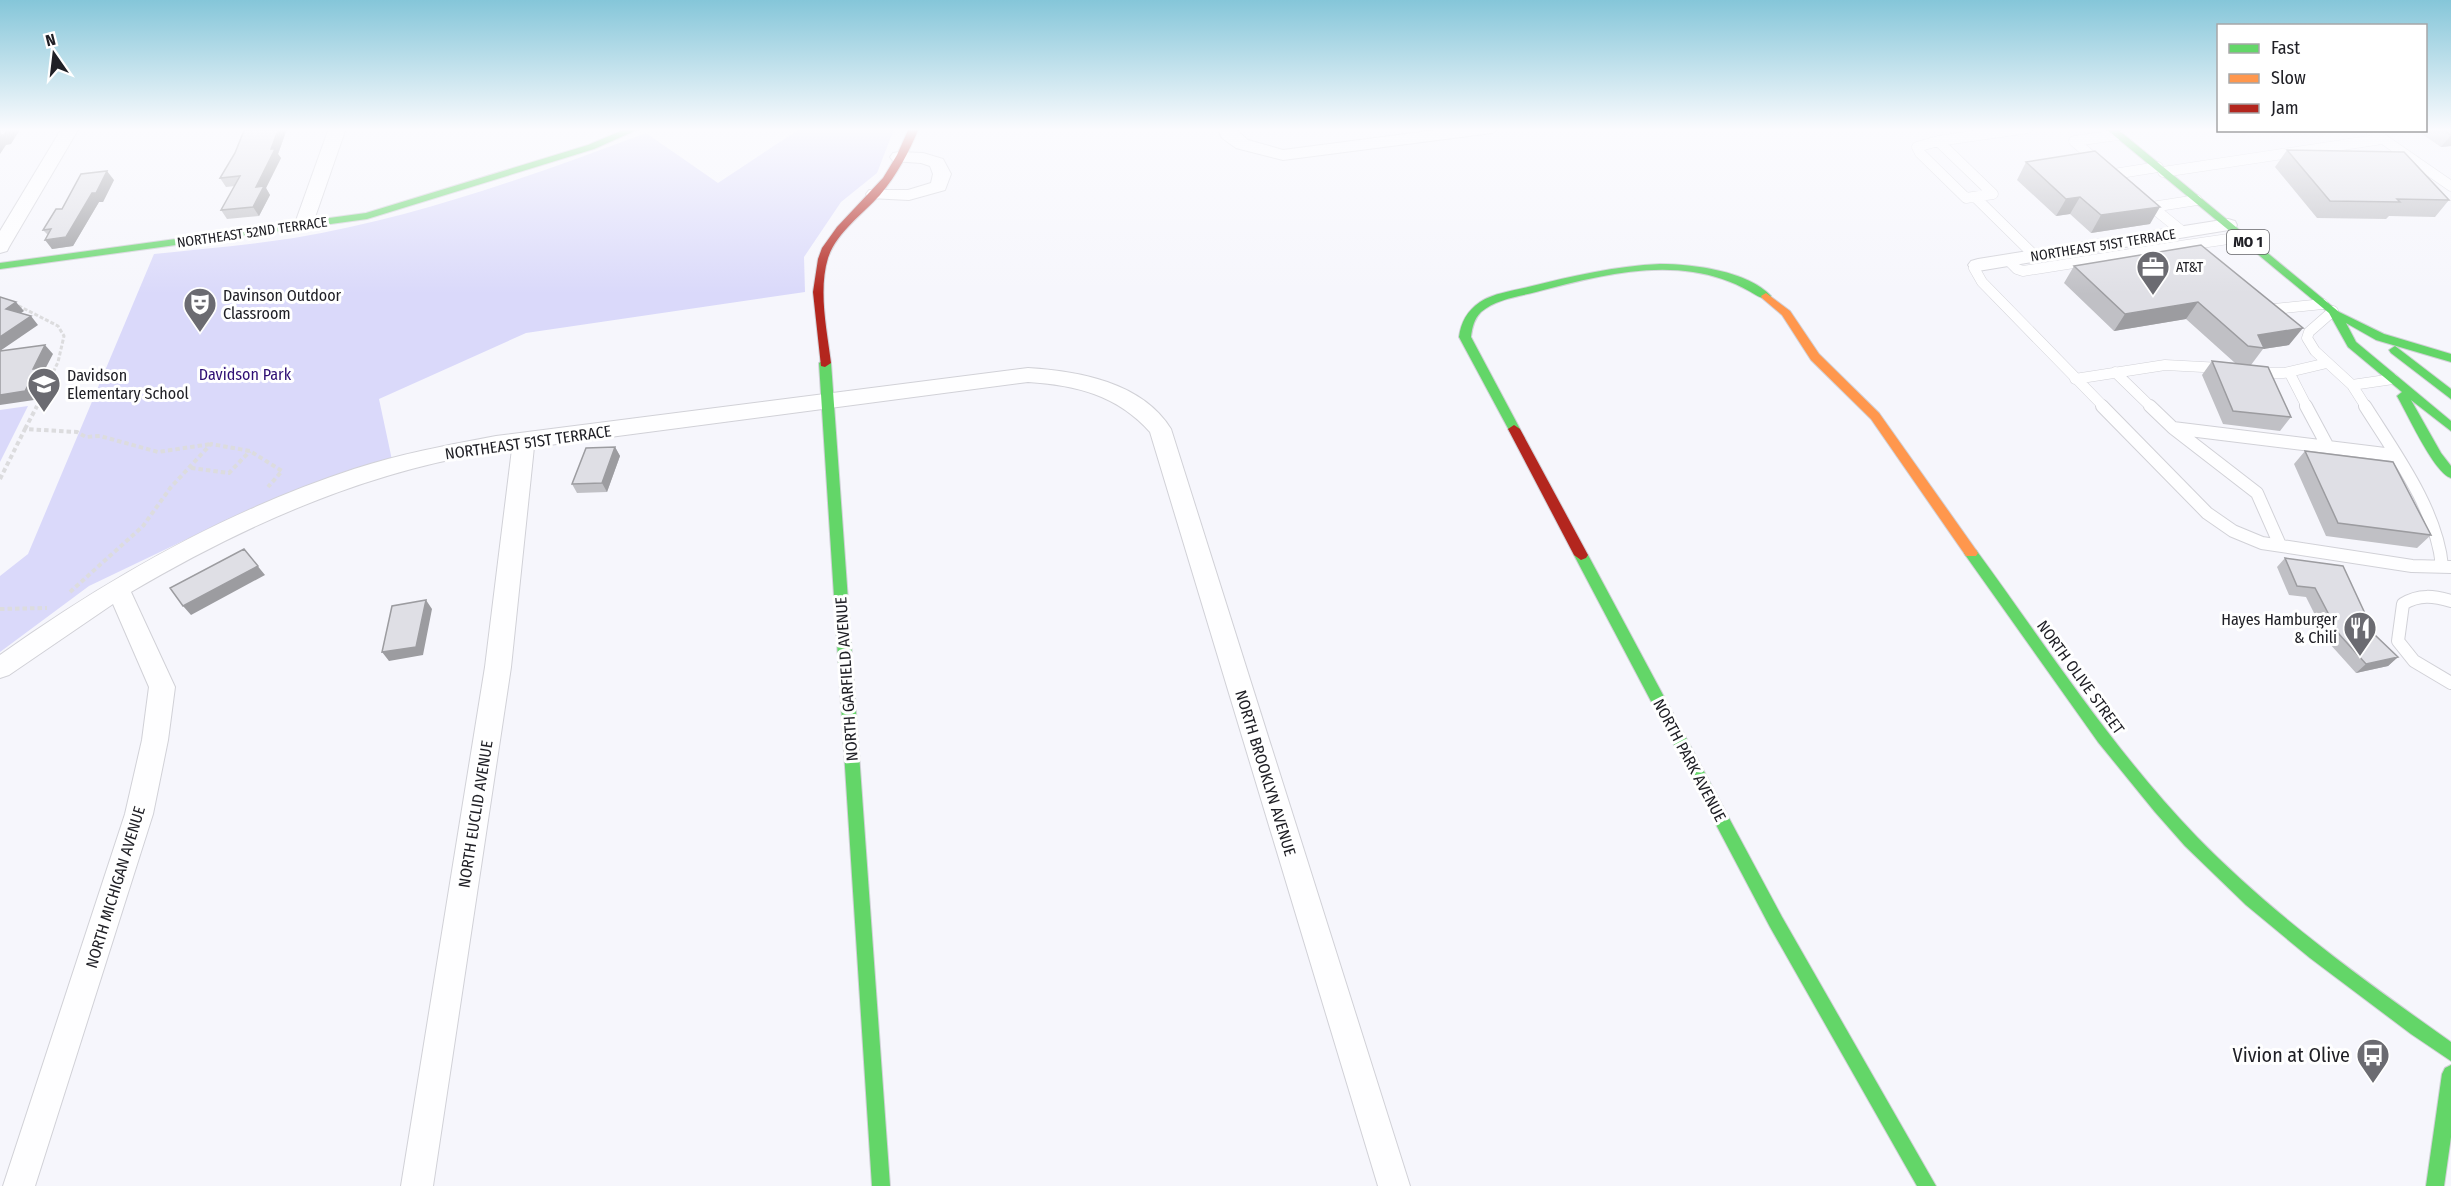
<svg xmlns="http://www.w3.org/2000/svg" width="2451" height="1186" viewBox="0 0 2451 1186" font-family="'Fira Sans Condensed',sans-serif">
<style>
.green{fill:#dad9fa}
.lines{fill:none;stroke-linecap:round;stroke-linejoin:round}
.lane-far1-casing{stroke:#d1d1d7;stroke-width:11}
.lane-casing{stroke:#d1d1d7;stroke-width:14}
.street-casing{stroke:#d1d1d7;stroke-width:2}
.fast-casing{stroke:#d1d1d7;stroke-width:2}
.slow-casing{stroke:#d1d1d7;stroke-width:2}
.jam-casing{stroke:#d1d1d7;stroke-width:2}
.path-far1{stroke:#dcdcde;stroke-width:3;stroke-dasharray:4 2;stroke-linecap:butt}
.path{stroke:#dcdcde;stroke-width:4;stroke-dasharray:4.5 3;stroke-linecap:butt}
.lane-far1{stroke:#fefeff;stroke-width:10}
.lane{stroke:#fefeff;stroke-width:12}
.street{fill:#fefeff;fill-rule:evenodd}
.fast{fill:#63d668;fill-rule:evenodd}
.slow{fill:#ff974d;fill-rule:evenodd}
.jam{fill:#b3261e;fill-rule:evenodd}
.wall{fill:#c0c0c5}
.shaded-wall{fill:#9c9ca0}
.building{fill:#dfdfe5;stroke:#9c9ca0;stroke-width:1.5}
.labels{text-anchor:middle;stroke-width:6;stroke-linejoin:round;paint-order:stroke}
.far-street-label{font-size:14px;fill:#202026;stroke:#fff}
.far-poi-label{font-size:14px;fill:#202026;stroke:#fff;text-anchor:start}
.shield{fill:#fff;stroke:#636367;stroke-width:1.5}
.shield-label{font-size:15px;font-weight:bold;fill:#202026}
.poi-label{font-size:16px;fill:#202026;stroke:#fff;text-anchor:start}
.park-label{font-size:16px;fill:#2f0f74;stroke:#fff}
.street-label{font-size:16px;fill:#202026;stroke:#fff}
.near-poi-label{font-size:20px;fill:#202026;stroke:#fff;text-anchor:end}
</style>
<rect width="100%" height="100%" fill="#f6f6fc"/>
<!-- green -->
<path class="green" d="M801 128 894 129 877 173 841 202 804 257 805 292 526 333 379 399 392 460 254 507 89 586 0 652V576L28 554 154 254C200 249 248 245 294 238 415 218 531 176 646 133L718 183Z
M28 406 0 462V410Z"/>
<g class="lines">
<defs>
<path id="lane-far1" d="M2370 130 2451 186
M1938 141 1993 194 1966 198 1920 153 1917 147Z
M1938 141 2028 128
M2098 162 2074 141 2118 135
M2163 172 2382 139
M2114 174 2158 167
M1975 197 2035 256
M2146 202 2152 207 2197 200
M2152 207 2183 232
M2201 257 2187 245 2242 237
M2008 260 2017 269 2023 271 2187 245
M1978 265 1974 268 1982 282 2104 407
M2265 310 2323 304
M2333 311 2309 332 2307 338 2315 351 2352 385
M2115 372 2151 407
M2289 372 2307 407
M2257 373H2284L2327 363
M2075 379 2165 365 2222 368
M2366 407 2352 385 2393 379"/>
<path id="lane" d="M2102 406 2207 513 2233 531 2262 543 2412 566 2451 567
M2150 406 2173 428 2393 455
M2306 406 2328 447
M2365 406C2394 452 2437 510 2442 566
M2173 428 2257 493 2280 545
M2451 601C2434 596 2419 594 2403 604L2398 641 2414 661 2451 683"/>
<path id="street" d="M62 128H79L9 247 7 251 0 253V231Z
M329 128H346L312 226 310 230H296L294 226Z
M1217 128H1234L1248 140 1283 150 1452 128H1500L1492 133 1283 160 1236 148 1222 138Z
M899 152 923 153 943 159 951 174 945 190 909 200 869 198 866 194 869 190H908L931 183 933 174 930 166 921 163 893 161 890 157 893 153Z
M2228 219 2235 221 2237 225 2235 229 1978 271 1971 269 1968 265 1971 261 1978 259Z
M1028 368C1078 371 1142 382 1171 429L1410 1186H1378L1150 432C1117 395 1076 385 1028 382L534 447 511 667 433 1186H401L485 667 512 449C375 467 250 522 131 592L175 687 168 740 153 814 35 1186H3L125 814 142 740 149 687 113 604 9 675 0 678V655C110 577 226 511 354 469 400 454 448 445 496 436Z"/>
<path id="fast" d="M628 128H641L594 149 367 219 0 269V263L366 213 588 145Z
M2105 128H2116L2339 312 2384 334 2451 354V362L2376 340 2346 323 2356 342 2451 421V431L2411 400 2441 453 2451 466V478C2434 473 2407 413 2397 396L2402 392 2348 347 2329 313Z
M1660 264C1693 264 1748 271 1771 296L1770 298C1762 300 1756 295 1749 291 1732 281 1713 275 1693 272 1641 264 1586 279 1536 292 1517 297 1496 299 1481 312 1474 319 1472 328 1471 337L1520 429 1514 433 1510 432 1459 337C1461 322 1467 311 1480 302 1494 293 1512 291 1528 287 1572 276 1615 266 1660 264Z
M2395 346 2451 389V399L2391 353 2389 350Z
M825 359 831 363 890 1186H872L819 363Z
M1971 548 1976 550C2047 647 2113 750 2197 837 2273 915 2362 979 2451 1042V1061L2411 1034 2310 958 2246 905 2185 846 2155 812 2098 742 1966 556 1964 553 1966 550Z
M1581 550 1588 555 1782 917 1936 1186H1917L1770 927 1574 555Z
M2451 1065V1137L2444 1186H2426L2442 1074 2445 1068Z"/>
<path id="slow" d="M1766 293 1790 311 1819 354 1879 413 1976 550 1978 553 1976 556H1966L1871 419 1811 360 1782 315 1762 298 1761 296Z"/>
<path id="jam" d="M909 128H919C909 152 897 175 880 195 862 215 837 232 828 258 818 291 827 330 831 363L825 367 821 366 813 292 818 259 822 248 837 227 883 178 897 155Z
M1514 425 1520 429 1588 555 1586 558 1581 560 1574 555 1508 429Z"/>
</defs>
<!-- lane-far1 casing -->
<use href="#lane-far1" class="lane-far1-casing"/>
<!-- lane casing -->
<use href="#lane" class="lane-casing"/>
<!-- street casing -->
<use href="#street" class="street-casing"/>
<!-- fast casing -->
<use href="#fast" class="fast-casing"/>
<!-- slow casing -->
<use href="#slow" class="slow-casing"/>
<!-- jam casing -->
<use href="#jam" class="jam-casing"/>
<!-- path-far1 -->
<path class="path-far1" d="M13 303 58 326 64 336 58 362 37 407"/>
<!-- path -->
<path class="path" d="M25 429 37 406
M191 468 229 473 250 451
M0 479 25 429 77 432 86 437 100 436 158 452 211 444
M70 592 143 526 171 487 211 444 250 451 282 471 268 487
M0 609 47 608"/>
<!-- lane-far1 -->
<use href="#lane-far1" class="lane-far1"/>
<!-- lane -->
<use href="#lane" class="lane"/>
<!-- street -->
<use href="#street" class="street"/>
<!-- fast -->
<use href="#fast" class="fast"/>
<!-- slow -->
<use href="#slow" class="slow"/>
<!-- jam -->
<use href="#jam" class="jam"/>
</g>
<!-- wall -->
<path class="wall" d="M245 128H286L287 129 278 154 281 158 266 188 270 195 259 216 227 219 221 210 235 186 226 187 220 178 235 153Z
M2426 128H2451V146L2441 147 2416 130H2426Z
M2287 150 2449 200 2435 217 2389 216 2386 219 2317 218 2275 167Z
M2026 162 2150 224 2091 233 2070 214 2056 216 2017 180Z
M114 180 103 202H99L73 246 52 249 48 235 43 230 62 209Z
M2201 245 2289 345 2263 349 2251 365 2291 417 2280 431 2223 424 2202 375 2212 361 2235 363 2186 319 2114 331 2064 283 2074 266Z
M615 447 620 456 607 492 577 493 572 484Z
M2305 451 2431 535 2417 548 2326 536 2294 464Z
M2285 558 2375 635 2398 657 2388 666 2356 673 2329 643 2306 597 2289 595 2277 567Z"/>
<!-- shaded-wall -->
<path class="shaded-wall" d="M8 128H21L11 144 6 145 0 154V135Z
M279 128H286L287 129 278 154 281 158 266 188 270 195 259 216 253 207 256 187Z
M2451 135V146L2441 147Z
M107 171 114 180 103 202H99L73 246 52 249 45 240 92 193Z
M2080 197 2070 214 2056 216 2066 199Z
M2160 207 2150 224 2091 233 2101 215Z
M16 302 24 311 14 318 6 309Z
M2198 302 2186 319 2114 331 2125 314Z
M31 316 38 325 0 351V337Z
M2303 328 2289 345 2263 349 2264 348 2258 335Z
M45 345 53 354 42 375 45 378 34 400 0 405V395L33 369Z
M615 447 620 456 607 492 602 483Z
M244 549 265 575 191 615 183 606Z
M426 600 432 609 423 655 389 661 382 652Z
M2398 657 2388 666 2356 673 2366 664Z"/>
<!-- building -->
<path class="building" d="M0 128H8L4 135H0Z
M245 128H279L271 149H275L256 187 264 186 253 207 221 210 240 176 220 178 235 153Z
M2440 128H2451V135Z
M2287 150 2404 152 2449 200 2397 199 2400 202 2330 201Z
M2095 151 2160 207 2101 215 2080 197 2066 199 2026 162Z
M107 171 96 193H92L66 237 45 240 51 229 43 230 56 209H62L81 174Z
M2201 245 2303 328 2258 335 2264 348 2248 346 2198 302 2125 314 2074 266Z
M0 297 16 302 6 309 31 316 0 337Z
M45 345 33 369H37L25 391 0 395V351Z
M2212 361 2268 367 2291 417 2233 411Z
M615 447 602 483 572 484 586 448Z
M2305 451 2393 462 2431 535 2338 523Z
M244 549 258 566 183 606 170 588Z
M2285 558 2343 566 2375 635 2398 657 2366 664 2339 634 2315 588 2297 586Z
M426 600 416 647 382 652 392 606Z"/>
<!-- sky -->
<linearGradient id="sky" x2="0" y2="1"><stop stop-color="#85c6d9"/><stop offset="0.44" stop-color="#fbfbfe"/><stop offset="1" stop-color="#fbfbfe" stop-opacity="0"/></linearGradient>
<rect width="2451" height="294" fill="url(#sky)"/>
<!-- icons -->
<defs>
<symbol id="office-pin" viewBox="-11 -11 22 30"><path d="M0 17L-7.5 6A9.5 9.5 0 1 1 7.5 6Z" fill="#6b6b71" stroke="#fff"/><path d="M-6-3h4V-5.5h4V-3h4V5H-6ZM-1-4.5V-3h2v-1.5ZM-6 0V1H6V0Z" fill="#fff"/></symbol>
<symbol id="theatre-pin" viewBox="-11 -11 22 30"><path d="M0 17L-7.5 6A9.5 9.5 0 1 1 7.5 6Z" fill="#6b6b71" stroke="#fff"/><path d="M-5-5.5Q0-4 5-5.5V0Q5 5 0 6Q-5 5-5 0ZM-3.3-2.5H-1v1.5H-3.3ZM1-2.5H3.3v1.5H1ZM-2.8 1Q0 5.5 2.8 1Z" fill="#fff"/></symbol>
<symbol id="school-pin" viewBox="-11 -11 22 30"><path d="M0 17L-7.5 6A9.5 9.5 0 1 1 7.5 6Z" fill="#6b6b71" stroke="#fff"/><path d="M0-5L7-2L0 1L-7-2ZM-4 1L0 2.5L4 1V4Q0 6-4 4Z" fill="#fff"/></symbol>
<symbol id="restaurant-pin" viewBox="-11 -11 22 30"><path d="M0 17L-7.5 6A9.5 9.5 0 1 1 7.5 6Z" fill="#6b6b71" stroke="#fff"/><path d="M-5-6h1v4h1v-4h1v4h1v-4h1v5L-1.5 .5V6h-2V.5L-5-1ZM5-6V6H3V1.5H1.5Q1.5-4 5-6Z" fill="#fff"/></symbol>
<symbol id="bus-pin" viewBox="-11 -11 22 30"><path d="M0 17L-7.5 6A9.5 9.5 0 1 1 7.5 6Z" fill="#6b6b71" stroke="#fff"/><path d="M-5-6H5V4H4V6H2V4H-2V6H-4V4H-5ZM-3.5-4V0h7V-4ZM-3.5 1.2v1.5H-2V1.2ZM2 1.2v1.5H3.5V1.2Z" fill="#fff"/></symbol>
</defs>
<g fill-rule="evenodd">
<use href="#office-pin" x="2134" y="248" width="38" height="52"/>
<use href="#theatre-pin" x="181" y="285" width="38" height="52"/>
<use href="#school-pin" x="25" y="365" width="38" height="52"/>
<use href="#restaurant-pin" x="2341" y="609" width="38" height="52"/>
<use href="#bus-pin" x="2354" y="1036" width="38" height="52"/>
</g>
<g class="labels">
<!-- far-street labels -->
<g class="far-street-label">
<text transform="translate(252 232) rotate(-8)" y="5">NORTHEAST 52ND TERRACE</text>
<text transform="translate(2103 245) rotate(-9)" y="5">NORTHEAST 51ST TERRACE</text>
</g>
<!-- far-poi labels -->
<g class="far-poi-label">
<text x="2176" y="272">AT&amp;T</text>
</g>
<!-- shield labels -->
<rect class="shield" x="2227" y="230" width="42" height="24" rx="4.5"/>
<g class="shield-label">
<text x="2248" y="247">MO 1</text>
</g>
<!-- poi labels -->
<g class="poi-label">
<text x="223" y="301">Davinson Outdoor<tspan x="223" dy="18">Classroom</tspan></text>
<text x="67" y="381">Davidson<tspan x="67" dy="18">Elementary School</tspan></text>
<text x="2337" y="625" text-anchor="end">Hayes Hamburger<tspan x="2337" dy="18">&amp; Chili</tspan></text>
</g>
<!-- park labels -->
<g class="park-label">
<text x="245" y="380">Davidson Park</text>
</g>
<!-- street labels -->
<g class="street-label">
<text transform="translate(528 442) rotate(-8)" y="6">NORTHEAST 51ST TERRACE</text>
<text transform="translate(2081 677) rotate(54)" y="6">NORTH OLIVE STREET</text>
<text transform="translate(846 679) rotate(-94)" y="6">NORTH GARFIELD AVENUE</text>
<text transform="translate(1690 760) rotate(62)" y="6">NORTH PARK AVENUE</text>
<text transform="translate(1266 773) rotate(73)" y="6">NORTH BROOKLYN AVENUE</text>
<text transform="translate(475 814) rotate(-81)" y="6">NORTH EUCLID AVENUE</text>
<text transform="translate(115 887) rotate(-73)" y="6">NORTH MICHIGAN AVENUE</text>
</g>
<!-- near-poi labels -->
<g class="near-poi-label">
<text x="2350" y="1062">Vivion at Olive</text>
</g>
</g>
<!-- legend -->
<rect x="2217" y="24" width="210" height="108" fill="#ffffff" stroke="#a6a6a8" stroke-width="1.5"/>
<rect x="2229" y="44" width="30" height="9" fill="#63d668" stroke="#a6a6a8" stroke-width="1.5"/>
<text x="2271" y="54" font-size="18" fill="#202026">Fast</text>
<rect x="2229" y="74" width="30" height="9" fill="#ff974d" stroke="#a6a6a8" stroke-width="1.5"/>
<text x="2271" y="84" font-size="18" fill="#202026">Slow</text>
<rect x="2229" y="104" width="30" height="9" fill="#b3261e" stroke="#a6a6a8" stroke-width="1.5"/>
<text x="2271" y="114" font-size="18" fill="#202026">Jam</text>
<!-- north arrow -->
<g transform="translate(54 54) rotate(346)" stroke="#ffffff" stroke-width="4.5" paint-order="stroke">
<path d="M0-4.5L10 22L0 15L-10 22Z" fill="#202026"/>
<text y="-9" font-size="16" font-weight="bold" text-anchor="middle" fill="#202026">N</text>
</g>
</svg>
